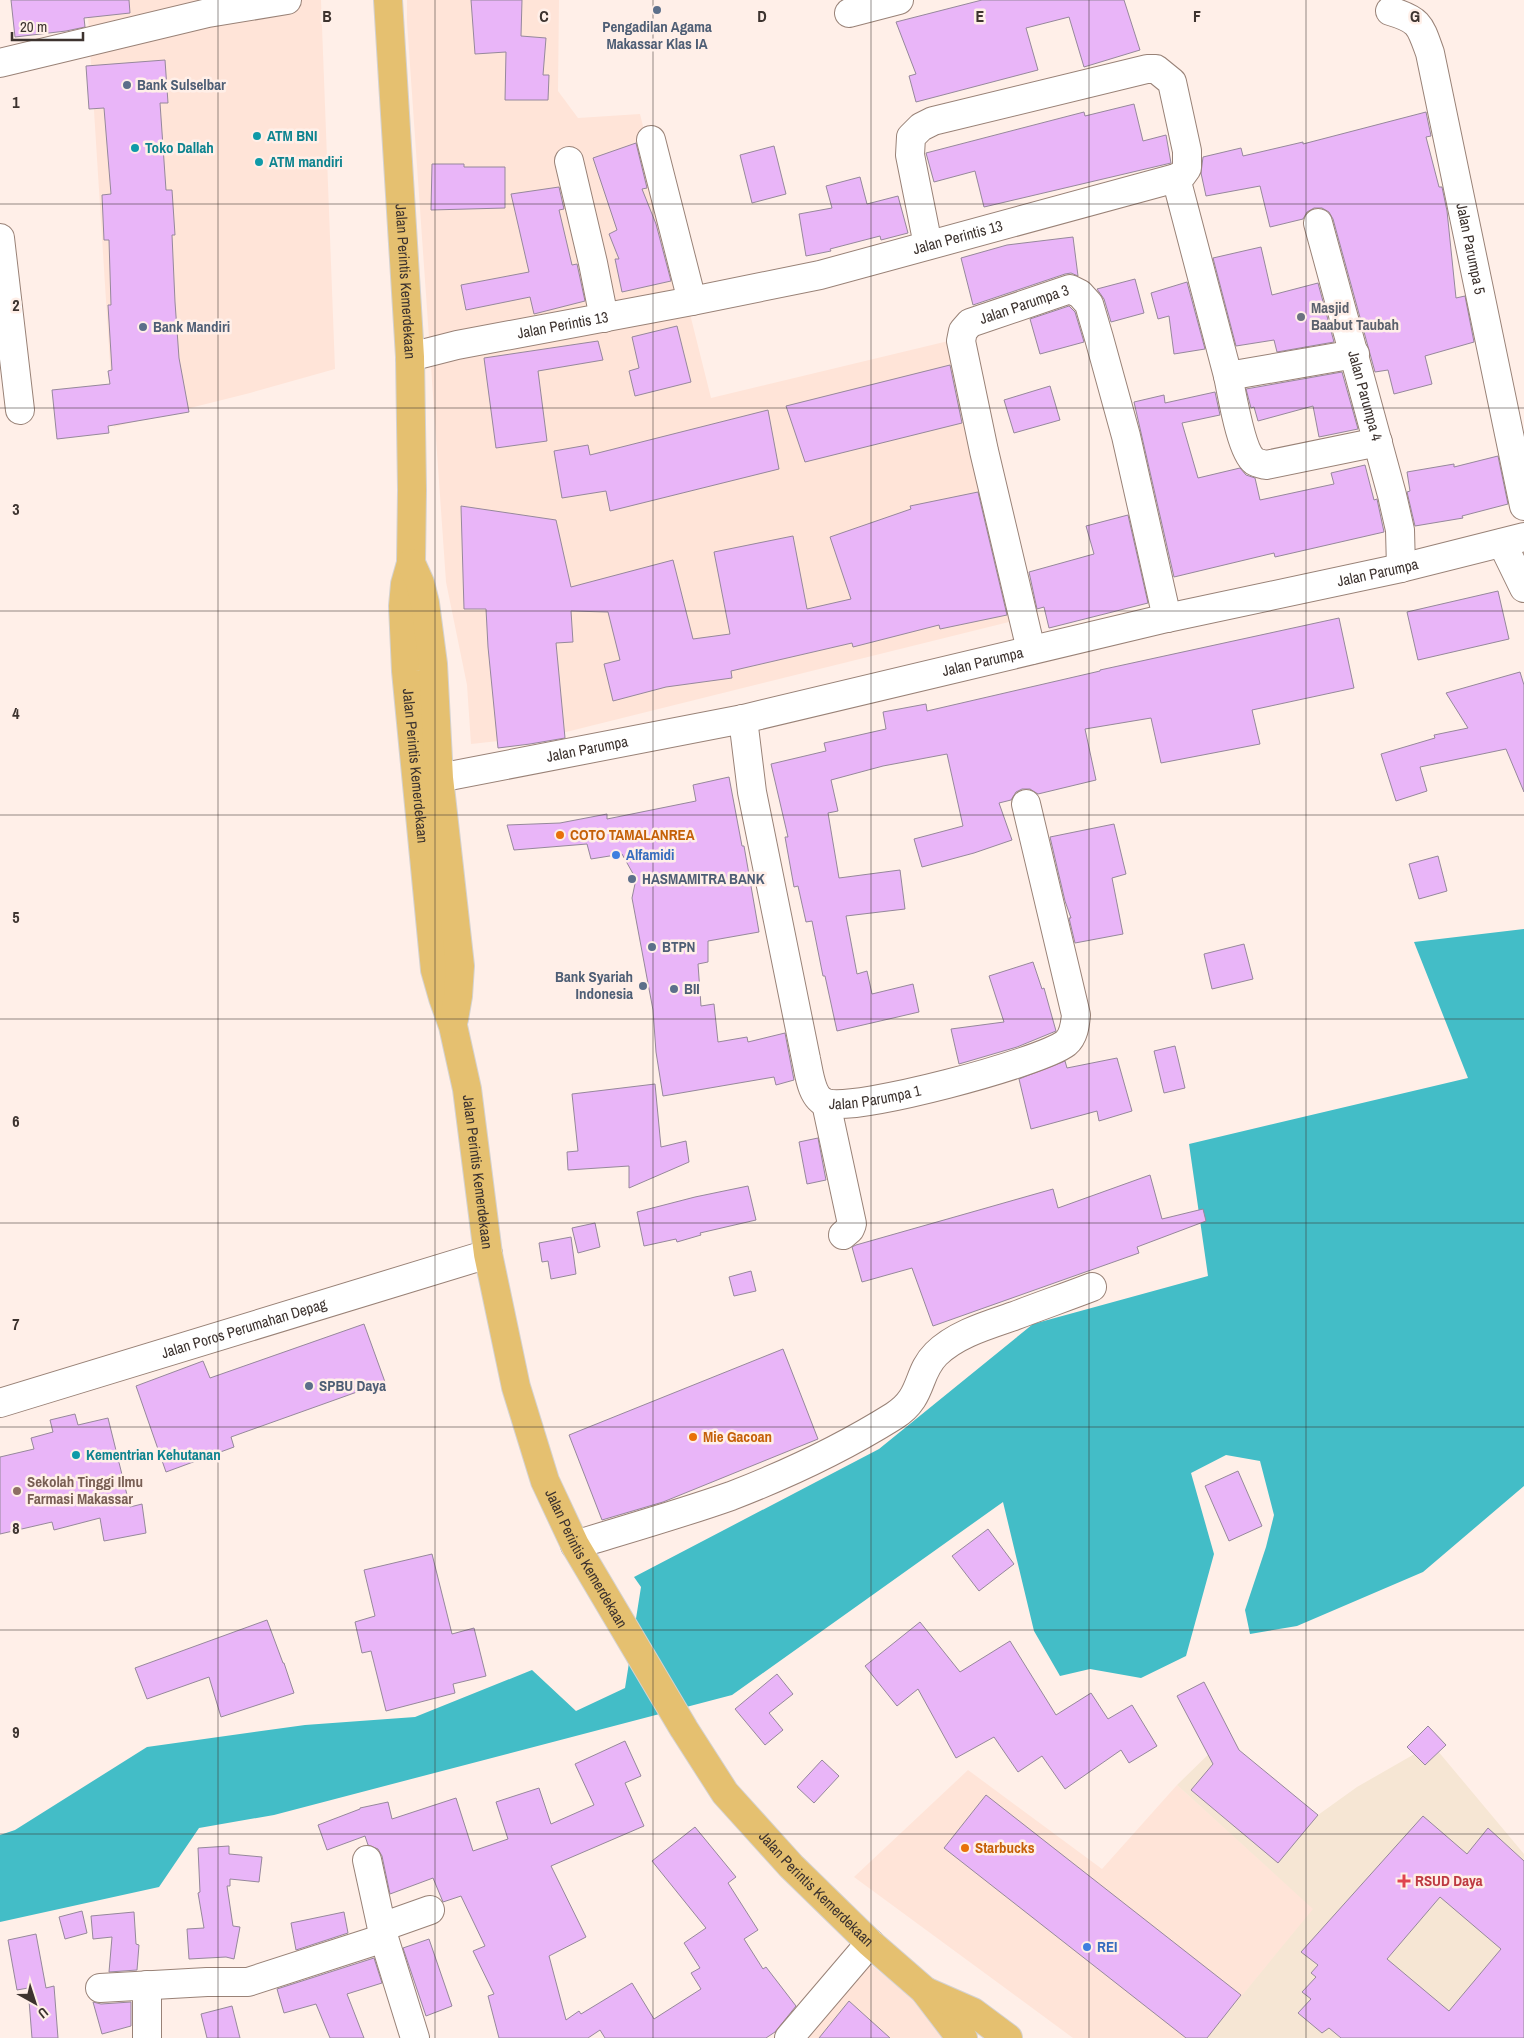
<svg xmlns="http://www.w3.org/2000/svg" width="1524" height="2038" viewBox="0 0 1524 2038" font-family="'Archivo Narrow',sans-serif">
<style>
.built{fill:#ffe4d8}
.medical{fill:#f6e6d4}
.water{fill:#43bdc7}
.building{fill:#e9b5f8;stroke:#96889b;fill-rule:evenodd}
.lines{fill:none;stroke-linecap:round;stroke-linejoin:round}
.street-casing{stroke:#998277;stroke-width:30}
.highway-casing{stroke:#d4d2d1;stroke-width:30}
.street{stroke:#fff;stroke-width:28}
.highway{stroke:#e5c070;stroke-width:28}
.grid{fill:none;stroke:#3d332f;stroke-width:1;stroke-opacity:0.55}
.service-dot{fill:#5c6f8a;stroke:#ffefe8;stroke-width:2}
.culture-dot{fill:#0f9aa8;stroke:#ffefe8;stroke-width:2}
.worship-dot{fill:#6b7280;stroke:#ffefe8;stroke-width:2}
.food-dot{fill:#e8710a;stroke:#ffefe8;stroke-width:2}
.shop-dot{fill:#3f7fe0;stroke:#ffefe8;stroke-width:2}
.education-dot{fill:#8d6e63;stroke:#ffefe8;stroke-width:2}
.health-dot{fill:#e0444e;stroke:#ffefe8;stroke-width:2}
.labels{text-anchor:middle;stroke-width:5;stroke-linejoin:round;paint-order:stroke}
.service-label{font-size:15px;font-weight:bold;fill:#4e5e75;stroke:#ffefe8;text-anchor:start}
.culture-label{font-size:15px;font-weight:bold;fill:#0d838f;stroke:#ffefe8;text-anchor:start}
.street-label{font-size:15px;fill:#3d332f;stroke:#ffefe8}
.worship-label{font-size:15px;font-weight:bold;fill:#5b616d;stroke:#ffefe8;text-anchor:start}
.food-label{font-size:15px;font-weight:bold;fill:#c56008;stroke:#ffefe8;text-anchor:start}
.shop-label{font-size:15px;font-weight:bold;fill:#366cbe;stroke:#ffefe8;text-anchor:start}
.education-label{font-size:15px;font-weight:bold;fill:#785e54;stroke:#ffefe8;text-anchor:start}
.health-label{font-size:15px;font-weight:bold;fill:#be3a42;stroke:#ffefe8;text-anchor:start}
.grid-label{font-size:16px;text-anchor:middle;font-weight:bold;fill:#3d332f;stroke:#ffefe8;stroke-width:5;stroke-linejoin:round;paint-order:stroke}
</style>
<rect width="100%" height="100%" fill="#ffefe8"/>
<!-- built -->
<path class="built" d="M87 0H321L335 369 250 393 114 427Z
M407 0H559L558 91 578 118 640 114 711 398 965 337 1021 619 554 735 471 744 467 685 446 582 407 22Z
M968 1770 1102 1869 1177 1785 1314 1909 1207 2038H1073L854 1877Z
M861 1957 964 2038H803Z"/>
<!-- medical -->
<path class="medical" d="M1219 1744 1318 1815 1357 1787 1432 1744 1524 1854V2038H1207L1313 1909 1177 1785Z"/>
<!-- water -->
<path class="water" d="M1524 929V1486L1423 1572 1297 1626 1250 1634 1245 1610 1266 1547 1274 1515 1260 1461 1226 1455 1191 1473 1214 1554 1186 1656 1141 1678 1090 1669 1060 1676 1034 1631 1003 1502 732 1695 274 1815 199 1828 159 1887 0 1922V1835L15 1830 147 1747 305 1725 415 1717 532 1670 576 1711 625 1688 641 1587 634 1577 879 1449 1033 1324 1208 1276 1189 1144 1468 1078 1414 942Z"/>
<!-- building -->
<path class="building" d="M11 0H129L130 13 84 18 85 27 66 31 15 37Z
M471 0H522L521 36 546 38 543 75H549L548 100H505L506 52 475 54Z
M982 0H1124L1140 50 1084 67 1069 17 1026 28 1038 70 916 102 909 76 916 74 896 22Z
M165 60 168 103H160L166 190H172L175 235H172L175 302 179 358 189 412 108 426 109 433 57 439 52 390 110 384 108 371 112 370 108 305H111L109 240H104L102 195 111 194 104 108 89 109 86 66Z
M1134 104 1143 141 1166 135 1171 163 984 207 975 171 934 182 926 153 1084 112 1085 116Z
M1426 112 1431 136 1426 137 1439 187H1442L1447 211 1456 298 1465 296 1474 342 1425 356 1432 384 1394 394 1388 370 1375 372 1333 219 1329 212 1322 208H1314L1307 212 1303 219 1270 227 1260 186 1206 196 1201 173 1203 157 1241 148 1243 156 1303 142V144Z
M636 143 647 188 642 189 656 224 671 281 622 292 615 259H619L609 234 617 230 593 158Z
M774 146 786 194 752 203 740 155Z
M432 164H464V167H505V208L431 210Z
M860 177 867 204 898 196 908 233 881 240 880 236 830 249 831 251 806 256 799 214 832 208 826 186Z
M559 187 564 209 559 210 572 265 577 264 585 301 534 314 530 297 466 310 461 285 529 272 511 194Z
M1073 237 1078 276 1071 273 1065 274 973 305 961 258 1007 245Z
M1261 247 1272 295 1318 283 1334 342 1277 352 1274 340 1236 346 1213 258Z
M1135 279 1144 313 1111 322 1104 299 1097 289Z
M1187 282 1205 349 1174 354 1169 316 1158 319 1151 293Z
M1069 306 1075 312 1084 342 1040 354 1030 319Z
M677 326 691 382 635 396 629 371 639 368 632 337Z
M598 341 603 360 538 371 547 441 496 448 484 358Z
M950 365 962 423 805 462 786 406Z
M1342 372 1358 429 1319 437 1313 406 1258 421 1254 407 1251 408 1246 389Z
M1050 386 1060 420 1014 433 1004 400Z
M1215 392 1220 415 1182 423 1198 478 1240 468 1246 475 1255 478 1260 500 1334 484 1331 473 1365 465 1374 500 1377 499 1384 532 1275 557 1274 553 1174 577 1134 402 1164 395 1165 403Z
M768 410 779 469 610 511 606 491 562 498 554 451 588 445 590 455Z
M1498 456 1508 504 1462 516 1463 518 1415 526 1407 492 1410 491 1407 472 1454 464V467Z
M978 492 1007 615 940 629 939 625 853 647 852 643 731 671 732 678 666 687 613 701 604 664 620 660 608 612 571 611 573 642 556 643 565 738 530 744 498 748 488 647 486 609H464L461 506 556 520 571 587 673 560 693 639 730 634 714 552 793 536 807 609 851 599 830 537 911 509 910 506Z
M1128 515 1148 603 1049 628 1044 607 1037 609 1029 572 1094 554 1086 526Z
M1498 591 1509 639 1418 660 1407 612Z
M1339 618 1354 688 1252 710 1260 744 1161 763 1151 718 1085 729 1096 780 1038 794 1030 789H1022L1016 792 1011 800 999 803 1012 840 974 853 922 867 914 839 963 826 947 754 883 766 831 780 838 811 828 813 839 878 900 870 905 909 846 916 857 974 867 971 872 994 913 984 919 1012 837 1031 825 976H823L812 921 806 922 798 886 794 887 785 837H788L771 764 826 751 824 743 886 729 883 712 926 704 927 711 1100 671V670Z
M1520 672 1524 685V792L1506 749 1420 767 1427 791 1396 801 1381 754 1435 738 1434 735 1468 728 1446 693Z
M729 777 742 846H744L759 932 708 941V962L698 964 701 1006 714 1004 718 1042 747 1037 748 1042 785 1033 794 1080 776 1085 774 1077 663 1096 656 1052 653 1010 632 898 636 879 622 854 591 859 587 844 514 850 507 825 560 823 607 814V819L696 801 693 785Z
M1114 824 1126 874 1112 878 1123 934 1075 943 1069 918H1071L1065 901 1050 837Z
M1438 856 1447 891 1419 899 1409 864Z
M1244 944 1253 979 1212 989 1204 954Z
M1033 962 1042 989 1044 988 1056 1031 1017 1047 959 1064 951 1029 1004 1022 989 976Z
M1175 1046 1185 1088 1164 1093 1154 1051Z
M1117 1058 1132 1111 1099 1121 1097 1111 1031 1129 1019 1079 1065 1061 1067 1068Z
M655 1084 661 1147 686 1141 689 1162 629 1188V1166L568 1170 567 1152 578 1151 572 1094Z
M818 1138 826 1180 807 1184 799 1142Z
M1150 1175 1162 1219 1203 1209 1206 1221 1137 1247 1139 1253 933 1326 912 1268 862 1282 852 1247 856 1245 1053 1189 1058 1208Z
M748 1186 756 1220 700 1233 701 1235 677 1242 676 1239 644 1246 637 1212 695 1197Z
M595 1223 600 1247 578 1253 572 1228Z
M571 1237 576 1274 551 1279 548 1261 542 1262 539 1243Z
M751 1271 756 1291 734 1296 729 1277Z
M364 1324 385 1382 231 1437 234 1447 166 1472 136 1386 203 1361 210 1378Z
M783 1349 818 1439 663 1502 602 1520 569 1435Z
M75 1414 78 1425 108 1418 130 1507 142 1504 146 1533 104 1541 100 1518 54 1530 52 1522 0 1534V1457L34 1449 31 1438 53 1432 50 1420Z
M1238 1471 1262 1526 1229 1541 1205 1486Z
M988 1529 1014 1564 979 1591 952 1556Z
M432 1554 452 1634 474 1628 486 1676 453 1684 455 1693 386 1711 371 1651 362 1653 355 1622 375 1616 364 1570Z
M267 1620 283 1663H284L294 1693 221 1717 209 1677 147 1699 135 1668Z
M920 1622 960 1672 1010 1641 1056 1715 1091 1693 1108 1719 1132 1705 1157 1746 1129 1763 1121 1750 1065 1789 1042 1756 1018 1772 994 1737 956 1758 918 1689 897 1706 865 1666Z
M777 1674 793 1694 769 1713 783 1730 765 1745 735 1709Z
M1204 1682 1239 1750 1318 1815 1278 1863 1191 1790 1213 1764 1177 1696Z
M1428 1726 1446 1745 1425 1765 1407 1747Z
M625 1741 641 1776 625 1783 644 1826 551 1866 586 1937 549 1956 566 2020 579 2011 581 2014 632 1983 654 2019 701 1989 691 1973 700 1968 684 1943 706 1928 652 1861 695 1827 736 1877 728 1883 758 1930 744 1939 763 1969 766 1967 796 2006 775 2032 766 2038H605L600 2030 588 2038H499L488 1996 494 1994 473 1951 485 1946 461 1896 443 1902 433 1878 390 1894 382 1856 378 1849 368 1845 365 1836 327 1850 318 1825 360 1809V1808L388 1802 392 1819 456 1798 473 1851 508 1839 496 1802 539 1788 551 1824 594 1805 575 1764Z
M822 1760 839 1776 814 1803 797 1787Z
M986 1795 1241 1995 1207 2038H1186L944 1848Z
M1423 1816 1467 1854 1488 1828 1524 1861V2038H1341L1329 2028 1322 2033 1298 2013 1311 1999 1302 1992 1316 1977 1311 1973 1318 1965 1301 1952ZM1440 1897 1501 1949 1449 2011 1387 1959Z
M229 1846V1854L262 1857 259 1882 230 1879V1886H227L233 1926 240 1927 234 1959 226 1957 189 1959 187 1929 204 1928 198 1893 200 1892 198 1848Z
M82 1911 87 1933 65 1939 59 1917Z
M134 1912 136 1944 139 1945 137 1970 109 1972 112 1937 93 1939 91 1916Z
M344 1912 348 1933 296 1950 291 1923Z
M36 1934 46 1988 54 1986 58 2038H32L28 1988 17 1990 8 1940Z
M429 1939 452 2006 426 2016 403 1948Z
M374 1958 382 1983 347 1994 364 2038H330L316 2004 284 2013 277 1989Z
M849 2001 890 2038H819Z
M93 2002 101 2004 131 2002V2026L102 2034Z
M232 2006 240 2038H207L201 2014Z"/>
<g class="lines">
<defs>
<g id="street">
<path id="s1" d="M1390 11C1420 20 1420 25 1430 53L1524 506"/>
<path d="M849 13 899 0"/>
<path d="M0 63 208 13 287 0"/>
<path d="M651 140 692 301"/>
<path d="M569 161 593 263 604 318"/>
<path id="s2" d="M1318 223 1392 495 1400 530 1401 568"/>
<path d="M0 238 20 410"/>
<path d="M928 245 910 155 911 137 921 127 933 121 1147 69H1156L1172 82 1187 151V168L1182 175 1176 178"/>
<path id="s3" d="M410 357 457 345 692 301 820 275 1176 178 1228 376 1355 354"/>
<path d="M1228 376C1232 394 1241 451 1254 461 1257 463 1262 464 1266 465L1378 442"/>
<path d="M1502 543 1524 588"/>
<path id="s4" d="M1031 650 984 451 961 341 963 331 970 323 1070 289 1080 294 1089 304 1099 338 1126 436 1167 618"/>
<path id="s5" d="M743 719 752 792 806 1059C809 1072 811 1098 826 1103 856 1112 1040 1063 1066 1043 1074 1036 1075 1025 1076 1015L1026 804"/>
<path id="s6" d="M439 778 743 719 1167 618 1401 568 1524 537"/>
<path d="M826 1103 852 1224 850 1229 843 1235"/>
<path id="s7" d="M0 1403 488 1254"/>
<path d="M575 1545C627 1529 680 1514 731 1496 788 1474 843 1448 894 1416 924 1397 916 1374 936 1354 956 1334 988 1325 1014 1316 1040 1306 1066 1297 1092 1287"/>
<path d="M367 1860 384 1938 415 2038"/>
<path d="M382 1927 430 1910"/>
<path d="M147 1985V2038"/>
<path d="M100 1988 207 1982H248L384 1938"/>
<path d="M789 2038 870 1943"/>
</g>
<g id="highway">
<path id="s8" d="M388 0 410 357 412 490 411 563 405 584 403 606 406 671 435 970 443 998 453 1026 467 1089 488 1254 516 1387 545 1481 575 1545 684 1729 725 1793 791 1866 870 1943 924 1990 956 2032 963 2038"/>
<path d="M411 563 420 583 425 603 433 664 439 778 460 966 458 996 454 1019"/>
<path d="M925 1991 973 2012 1008 2038"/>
</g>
</defs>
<!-- street casing -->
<use href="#street" class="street-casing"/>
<!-- highway casing -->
<use href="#highway" class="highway-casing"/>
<!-- street -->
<use href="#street" class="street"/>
<!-- highway -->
<use href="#highway" class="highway"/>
</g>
<!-- grid -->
<path class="grid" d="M218 0V2038M435 0V2038M653 0V2038M871 0V2038M1089 0V2038M1306 0V2038M0 204H1524M0 408H1524M0 611H1524M0 815H1524M0 1019H1524M0 1223H1524M0 1427H1524M0 1630H1524M0 1834H1524"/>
<!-- markers -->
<g class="service-dot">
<circle cx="657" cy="10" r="5"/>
<circle cx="127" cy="85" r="5"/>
<circle cx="143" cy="327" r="5"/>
<circle cx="632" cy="879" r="5"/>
<circle cx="652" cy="947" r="5"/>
<circle cx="643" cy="986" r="5"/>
<circle cx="674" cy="989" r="5"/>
<circle cx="309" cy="1386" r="5"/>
</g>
<g class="culture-dot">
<circle cx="257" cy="136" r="5"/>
<circle cx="135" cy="148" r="5"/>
<circle cx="259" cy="162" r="5"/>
<circle cx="76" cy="1455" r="5"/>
</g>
<circle class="worship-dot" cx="1301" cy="317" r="5"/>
<g class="food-dot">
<circle cx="560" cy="835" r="5"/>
<circle cx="693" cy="1437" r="5"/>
<circle cx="965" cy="1848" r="5"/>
</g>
<g class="shop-dot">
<circle cx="616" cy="855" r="5"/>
<circle cx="1087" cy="1947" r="5"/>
</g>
<circle class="education-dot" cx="17" cy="1491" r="5"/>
<path class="health-dot" d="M1401.5 1873.5h5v5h5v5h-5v5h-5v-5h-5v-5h5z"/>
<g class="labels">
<!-- service labels -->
<g class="service-label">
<text x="657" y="32" text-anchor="middle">Pengadilan Agama<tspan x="657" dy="17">Makassar Klas IA</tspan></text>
<text x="137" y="90">Bank Sulselbar</text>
<text x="153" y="332">Bank Mandiri</text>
<text x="642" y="884">HASMAMITRA BANK</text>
<text x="662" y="952">BTPN</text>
<text x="633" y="982" text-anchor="end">Bank Syariah<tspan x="633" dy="17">Indonesia</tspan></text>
<text x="684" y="994">BII</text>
<text x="319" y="1391">SPBU Daya</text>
</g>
<!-- culture labels -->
<g class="culture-label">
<text x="267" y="141">ATM BNI</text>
<text x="145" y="153">Toko Dallah</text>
<text x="269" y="167">ATM mandiri</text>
<text x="86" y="1460">Kementrian Kehutanan</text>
</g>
<!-- street labels -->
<g class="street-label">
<text dy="5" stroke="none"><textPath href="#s3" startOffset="561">Jalan Perintis 13</textPath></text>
<text dy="5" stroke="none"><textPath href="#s1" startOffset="262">Jalan Parumpa 5</textPath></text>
<text dy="5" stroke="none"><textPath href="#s8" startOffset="282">Jalan Perintis Kemerdekaan</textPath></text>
<text dy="5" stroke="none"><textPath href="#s4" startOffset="395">Jalan Parumpa 3</textPath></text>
<text dy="5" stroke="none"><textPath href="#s3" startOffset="156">Jalan Perintis 13</textPath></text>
<text dy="5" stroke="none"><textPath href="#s2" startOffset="179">Jalan Parumpa 4</textPath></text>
<text dy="5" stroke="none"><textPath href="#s6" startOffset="961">Jalan Parumpa</textPath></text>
<text dy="5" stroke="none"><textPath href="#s6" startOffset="556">Jalan Parumpa</textPath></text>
<text dy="5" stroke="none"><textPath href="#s6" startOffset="151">Jalan Parumpa</textPath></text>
<text dy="5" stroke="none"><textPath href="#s8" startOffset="768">Jalan Perintis Kemerdekaan</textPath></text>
<text dy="5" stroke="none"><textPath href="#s5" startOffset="446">Jalan Parumpa 1</textPath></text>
<text dy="5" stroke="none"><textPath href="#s8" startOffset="1180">Jalan Perintis Kemerdekaan</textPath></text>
<text dy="5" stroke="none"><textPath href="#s7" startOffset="255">Jalan Poros Perumahan Depag</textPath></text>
<text dy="5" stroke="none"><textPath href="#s8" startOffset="1585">Jalan Perintis Kemerdekaan</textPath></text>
<text dy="5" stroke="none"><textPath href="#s8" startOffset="1990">Jalan Perintis Kemerdekaan</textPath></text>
</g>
<!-- worship labels -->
<g class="worship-label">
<text x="1311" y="313">Masjid<tspan x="1311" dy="17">Baabut Taubah</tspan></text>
</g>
<!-- food labels -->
<g class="food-label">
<text x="570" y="840">COTO TAMALANREA</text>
<text x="703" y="1442">Mie Gacoan</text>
<text x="975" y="1853">Starbucks</text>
</g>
<!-- shop labels -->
<g class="shop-label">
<text x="626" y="860">Alfamidi</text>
<text x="1097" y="1952">REI</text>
</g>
<!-- education labels -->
<g class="education-label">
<text x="27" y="1487">Sekolah Tinggi Ilmu<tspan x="27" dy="17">Farmasi Makassar</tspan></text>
</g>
<!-- health labels -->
<g class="health-label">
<text x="1415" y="1886">RSUD Daya</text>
</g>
</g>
<g class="grid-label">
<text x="327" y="22">B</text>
<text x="544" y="22">C</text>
<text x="762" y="22">D</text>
<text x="980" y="22">E</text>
<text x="1197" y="22">F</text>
<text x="1415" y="22">G</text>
<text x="16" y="108">1</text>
<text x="16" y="311">2</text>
<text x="16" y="515">3</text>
<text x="16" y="719">4</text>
<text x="16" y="923">5</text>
<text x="16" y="1127">6</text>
<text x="16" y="1330">7</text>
<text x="16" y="1534">8</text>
<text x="16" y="1738">9</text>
</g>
<!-- north arrow -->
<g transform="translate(35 2003) rotate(141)" stroke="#ffefe8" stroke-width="4" paint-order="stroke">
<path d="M0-4L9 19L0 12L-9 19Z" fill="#3d332f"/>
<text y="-8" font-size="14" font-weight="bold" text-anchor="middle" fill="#3d332f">U</text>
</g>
<!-- scale -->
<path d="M12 32v8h71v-8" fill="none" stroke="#3d332f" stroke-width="2.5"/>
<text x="20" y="32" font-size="15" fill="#3d332f" stroke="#ffefe8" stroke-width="4" paint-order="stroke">20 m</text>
</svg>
